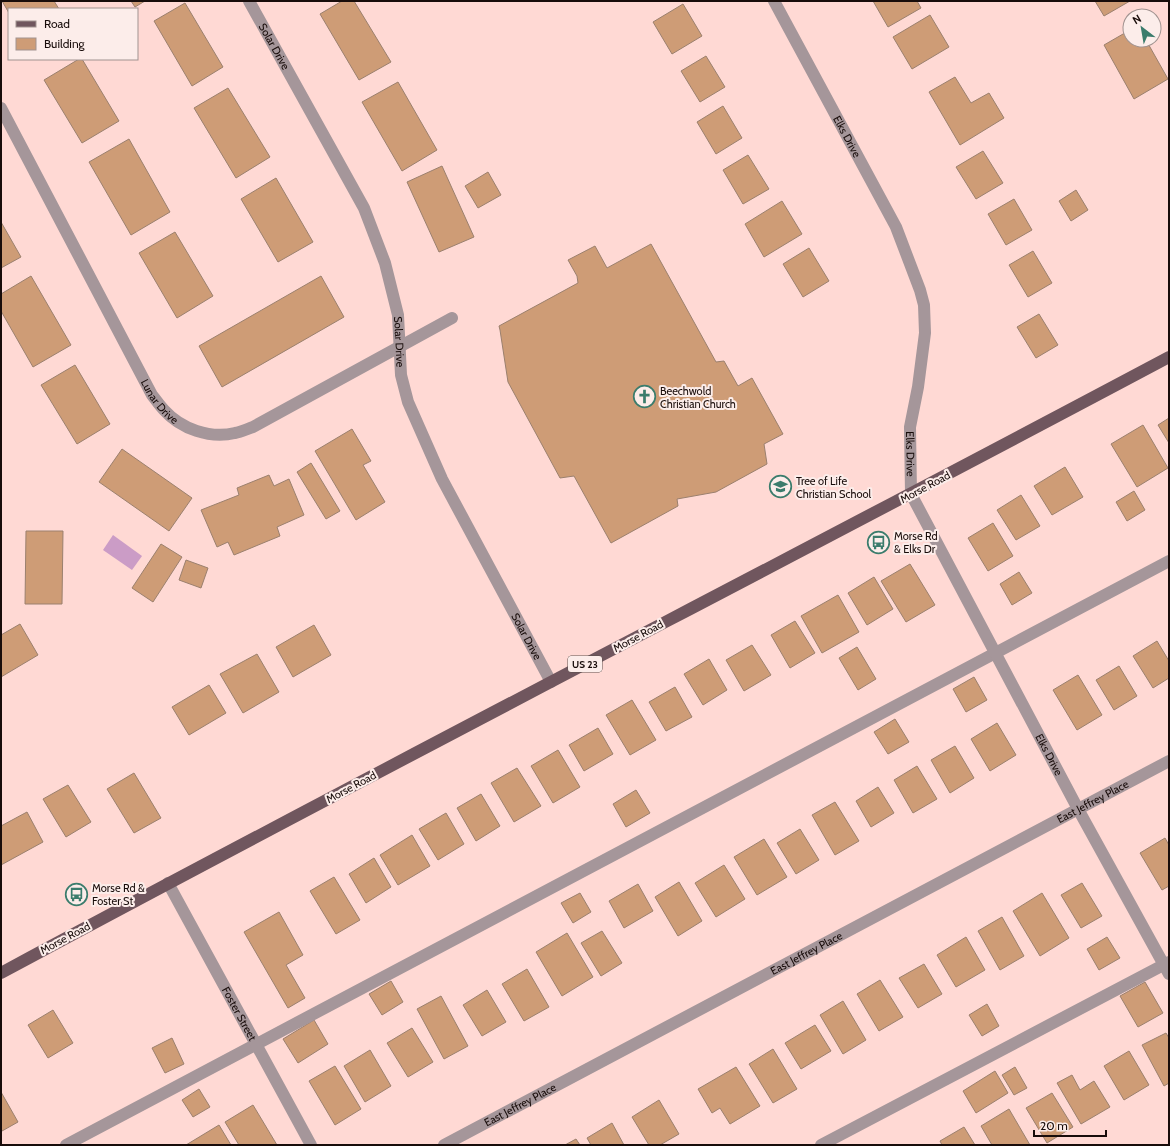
<svg xmlns="http://www.w3.org/2000/svg" width="1170" height="1146" viewBox="0 0 1170 1146" font-family="Cabin,sans-serif">
<style>
.water{fill:#cb9cc6}
.building{fill:#ce9c76;stroke:#9b806e}
.lines{fill:none;stroke-linecap:round;stroke-linejoin:round}
.lane{stroke:#a5969a;stroke-width:12}
.street{stroke:#a5969a;stroke-width:12}
.primary{stroke:#70565e;stroke-width:12}
.labels{text-anchor:middle;stroke-width:4;stroke-linejoin:round;paint-order:stroke}
.shield{fill:#fcedea;stroke:#5c504d;stroke-width:1}
.shield-label{font-size:10px;font-weight:bold;fill:#180c0a}
.street-label{font-size:11px;fill:#180c0a;stroke:#fcedea}
.poi-label{font-size:11px;fill:#180c0a;stroke:#fcedea;text-anchor:start}
</style>
<rect width="100%" height="100%" fill="#ffd9d4"/>
<!-- water -->
<path class="water" d="M113 535 142 556 132 570 103 550Z"/>
<!-- building -->
<path class="building" d="M2 1H54L59 9H9V13Z
M131 1H145L135 7Z
M342 1H354L391 62 359 80 320 14Z
M873 1H917L921 8 888 27Z
M1095 1H1130L1104 16Z
M185 3 223 67 192 86 154 21Z
M683 4 702 36 672 54 653 22Z
M930 15 949 47 912 69 893 37Z
M1130 30V40H1146L1168 79 1134 99 1104 45Z
M706 56 725 87 700 102 681 71Z
M79 59H82L119 121 82 143 44 80Z
M955 77 971 103 989 93 1004 118 960 145 929 92Z
M398 82 437 150 402 171 362 102Z
M228 88 270 157 236 178 194 108Z
M723 106 742 138 716 154 697 122Z
M129 139 170 212 131 235 89 162Z
M983 151 1003 183 976 199 956 167Z
M748 155 769 189 743 204 723 170Z
M442 166 474 237 439 252 407 182Z
M488 172 501 195 478 208 465 186Z
M276 178 313 242 278 262 241 199Z
M1076 190 1088 210 1071 221 1059 201Z
M1014 199 1032 230 1006 245 988 214Z
M782 201 802 234 764 257 745 224Z
M1 222 21 257 1 268Z
M175 232 213 296 177 318 139 253Z
M651 244 716 362 724 361 738 386 752 378 783 434 764 444 767 464 716 492 677 499 678 506 611 543 574 476 560 478 508 382 500 330 499 326 578 283 577 276 568 260 595 246 607 268Z
M809 248 829 281 803 297 783 264Z
M1033 251 1052 283 1028 297 1009 265Z
M31 276 71 345 33 367 1 311V294Z
M321 276 344 317 222 387 199 346Z
M1039 314 1058 345 1036 358 1017 327Z
M75 365 110 424 77 444 41 385Z
M1169 418V443L1158 425Z
M1143 425 1168 468 1137 487 1111 444Z
M352 429 371 461 363 465 385 502 356 520 315 451Z
M122 449 192 498 169 531 99 482Z
M311 463 340 511 326 519 297 472Z
M1065 467 1083 497 1052 515 1034 486Z
M269 475 274 486 289 479 304 515 277 527 280 536 234 555 228 542 217 547 201 510 239 495 237 488Z
M1134 491 1145 510 1127 521 1116 502Z
M1021 495 1040 526 1016 540 997 510Z
M993 523 1013 556 988 571 968 538Z
M26 531H63L62 604H25Z
M161 544 182 557 153 602 132 588Z
M186 560 208 568 201 588 179 580Z
M910 564 935 605 906 622 881 581Z
M1019 572 1032 593 1012 605 1000 584Z
M874 577 893 609 867 625 848 593Z
M838 595 859 632 822 653 801 616Z
M795 621 815 653 790 668 771 635Z
M20 624 38 655 1 677V635Z
M314 625 331 655 293 677 276 647Z
M1157 641 1169 661V678L1153 688 1133 656Z
M752 645 771 675 744 691 726 660Z
M857 647 876 679 858 690 839 658Z
M257 654 279 692 243 713 220 674Z
M709 659 727 690 703 705 684 674Z
M1119 666 1137 696 1114 710 1096 680Z
M1078 675 1102 715 1077 730 1053 690Z
M974 677 987 700 966 712 953 689Z
M209 685 226 713 189 735 172 707Z
M675 687 692 717 666 731 649 702Z
M632 700 656 740 630 755 606 715Z
M895 719 909 742 888 754 874 732Z
M997 723 1016 755 990 771 971 739Z
M598 728 613 754 584 771 569 745Z
M955 746 974 778 950 793 931 760Z
M558 750 580 787 553 803 531 766Z
M917 766 937 799 913 813 894 780Z
M517 768 541 806 514 822 491 783Z
M134 773 161 818 134 833 107 789Z
M68 785 91 822 66 837 43 799Z
M878 787 894 813 871 827 856 801Z
M636 790 650 813 626 827 613 804Z
M481 794 500 826 476 841 457 808Z
M835 802 859 841 835 855 812 815Z
M27 812 43 842 1 865V826Z
M446 813 464 844 438 860 419 829Z
M800 829 819 860 796 874 777 843Z
M412 835 430 866 398 885 380 855Z
M1165 838 1169 845V886L1162 890 1140 853Z
M764 839 787 877 757 895 734 857Z
M374 858 391 887 366 903 349 874Z
M724 865 745 899 716 917 695 883Z
M334 877 360 920 336 934 310 891Z
M679 882 702 921 678 936 655 897Z
M1082 883 1102 916 1081 928 1061 895Z
M638 884 653 911 624 928 609 901Z
M580 893 591 912 573 923 561 903Z
M1042 893 1069 938 1040 956 1013 911Z
M279 912 303 955 286 965 305 998 288 1008 244 932Z
M1002 917 1024 956 1000 970 978 931Z
M602 931 622 963 601 976 581 943Z
M567 933 593 977 562 996 536 952Z
M966 937 985 970 956 987 937 955Z
M1107 937 1120 958 1099 970 1087 949Z
M924 964 942 994 918 1008 899 978Z
M527 969 549 1007 524 1021 502 984Z
M880 980 903 1017 879 1031 857 994Z
M391 981 403 1002 382 1015 369 994Z
M1145 982 1163 1013 1138 1027 1120 996Z
M487 990 506 1022 482 1036 463 1005Z
M441 996 468 1046 444 1059 417 1009Z
M843 1001 866 1040 843 1054 820 1015Z
M987 1004 999 1026 982 1036 969 1015Z
M53 1010 73 1043 48 1058 28 1025Z
M314 1020 328 1044 298 1063 283 1039Z
M815 1025 831 1051 801 1069 785 1043Z
M412 1028 433 1062 408 1077 387 1043Z
M1166 1033 1169 1038V1083L1164 1086 1142 1045Z
M172 1038 184 1064 165 1073 152 1048Z
M773 1049 797 1089 773 1103 749 1064Z
M370 1050 391 1086 365 1102 344 1066Z
M1129 1051 1149 1085 1124 1100 1104 1066Z
M335 1066 361 1109 335 1125 309 1081Z
M736 1067 760 1106 730 1124 720 1108 712 1113 698 1089Z
M1015 1067 1027 1088 1014 1095 1002 1075Z
M995 1071 1008 1093 976 1113 963 1091Z
M1072 1075 1080 1090 1094 1081 1110 1107 1081 1124 1057 1083Z
M199 1089 210 1107 193 1117 182 1100Z
M1 1092 18 1122 2 1131 1 1129Z
M1052 1093 1073 1127 1047 1143 1026 1108Z
M659 1100 679 1134 660 1145H649L632 1117Z
M253 1105 277 1145H239L225 1122Z
M1009 1109 1030 1145H992L981 1126Z
M612 1123 624 1145H591L587 1138Z
M219 1125 231 1145H186Z
M964 1127 975 1145H942L940 1141Z
M576 1139 580 1145H565Z"/>
<g class="lines">
<!-- lane -->
<path class="lane" d="M66 1145 1169 561
M821 1145 1169 962"/>
<!-- street -->
<g class="street">
<path id="s1" d="M249 1 364 208 385 263 398 315 401 375 408 402 442 479 551 682"/>
<path id="s2" d="M774 1 896 227 920 290 924 305 925 333 918 387 910 427 911 494 1078 809 1169 974"/>
<path id="s3" d="M1 108 152 395C156 400 160 406 164 410 181 429 210 439 235 433 241 432 247 429 253 427L452 318"/>
<path id="s4" d="M168 883 311 1145"/>
<path id="s5" d="M444 1145 1169 761"/>
</g>
<!-- primary -->
<path class="primary" d="M1 973C389 764 780 564 1169 357"/>
</g>
<!-- icons -->
<defs>
<symbol id="church-ring" viewBox="-11 -11 22 22"><circle r="9.5" fill="#fcedea" stroke="#3b7c6c" stroke-width="1.5"/><path d="M-1.2-6h2.4v3.5h3.3v2.4h-3.3V6h-2.4V-.1h-3.3v-2.4h3.3Z" fill="#3b7c6c"/></symbol>
<symbol id="school-ring" viewBox="-11 -11 22 22"><circle r="9.5" fill="#fcedea" stroke="#3b7c6c" stroke-width="1.5"/><path d="M0-5L7-2L0 1L-7-2ZM-4 1L0 2.5L4 1V4Q0 6-4 4Z" fill="#3b7c6c"/></symbol>
<symbol id="bus-ring" viewBox="-11 -11 22 22"><circle r="9.5" fill="#fcedea" stroke="#3b7c6c" stroke-width="1.5"/><path d="M-5-6H5V4H4V6H2V4H-2V6H-4V4H-5ZM-3.5-4V0h7V-4ZM-3.5 1.2v1.5H-2V1.2ZM2 1.2v1.5H3.5V1.2Z" fill="#3b7c6c"/></symbol>
</defs>
<g fill-rule="evenodd">
<use href="#church-ring" x="632" y="384" width="25" height="25"/>
<use href="#school-ring" x="768" y="474" width="25" height="25"/>
<use href="#bus-ring" x="866" y="530" width="25" height="25"/>
<use href="#bus-ring" x="64" y="882" width="25" height="25"/>
</g>
<g class="labels">
<!-- shield labels -->
<rect class="shield" x="568" y="656" width="34" height="16" rx="3"/>
<g class="shield-label">
<text x="585" y="668">US 23</text>
</g>
<!-- street labels -->
<g class="street-label">
<text dy="4" stroke="none"><textPath href="#s1" startOffset="52">Solar Drive</textPath></text>
<text dy="4" stroke="none"><textPath href="#s2" startOffset="154">Elks Drive</textPath></text>
<text dy="4" stroke="none"><textPath href="#s1" startOffset="376">Solar Drive</textPath></text>
<text dy="4" stroke="none"><textPath href="#s3" startOffset="334">Lunar Drive</textPath></text>
<text dy="4" stroke="none"><textPath href="#s2" startOffset="490">Elks Drive</textPath></text>
<text transform="translate(925 487) rotate(-28)" y="4">Morse Road</text>
<text dy="4" stroke="none"><textPath href="#s1" startOffset="700">Solar Drive</textPath></text>
<text transform="translate(638 636) rotate(-28)" y="4">Morse Road</text>
<text dy="4" stroke="none"><textPath href="#s2" startOffset="825">Elks Drive</textPath></text>
<text transform="translate(351 787) rotate(-28)" y="4">Morse Road</text>
<text dy="4" stroke="none"><textPath href="#s5" startOffset="734">East Jeffrey Place</textPath></text>
<text transform="translate(65 938) rotate(-28)" y="4">Morse Road</text>
<text dy="4" stroke="none"><textPath href="#s5" startOffset="410">East Jeffrey Place</textPath></text>
<text dy="4" stroke="none"><textPath href="#s4" startOffset="149">Foster Street</textPath></text>
<text dy="4" stroke="none"><textPath href="#s5" startOffset="86">East Jeffrey Place</textPath></text>
</g>
<!-- poi labels -->
<g class="poi-label">
<text x="660" y="395">Beechwold<tspan x="660" dy="13">Christian Church</tspan></text>
<text x="796" y="485">Tree of Life<tspan x="796" dy="13">Christian School</tspan></text>
<text x="894" y="540">Morse Rd<tspan x="894" dy="13">&amp; Elks Dr</tspan></text>
<text x="92" y="892">Morse Rd &amp;<tspan x="92" dy="13">Foster St</tspan></text>
</g>
</g>
<!-- border -->
<rect width="1170" height="1146" fill="none" stroke="#180c0a" stroke-width="4"/>
<!-- legend -->
<rect x="8" y="8" width="130" height="52" fill="#fcedea" stroke="#a19390"/>
<rect x="16" y="21" width="20" height="6" fill="#70565e" stroke="#a19390"/>
<text x="44" y="28" font-size="12" fill="#180c0a">Road</text>
<rect x="16" y="38" width="20" height="12" fill="#ce9c76" stroke="#a19390"/>
<text x="44" y="48" font-size="12" fill="#180c0a">Building</text>
<!-- north arrow -->
<g transform="translate(1142 28) rotate(329)"><circle r="19" fill="#fcedea" stroke="#a19390"/>
<path d="M0-3L7 15L0 10L-7 15Z" fill="#3b7c6c"/>
<text y="-6" font-size="11" font-weight="bold" text-anchor="middle" fill="#180c0a">N</text>
</g>
<!-- scale -->
<path d="M1034 1130v6h72v-6" fill="none" stroke="#180c0a" stroke-width="2"/>
<text x="1040" y="1130" font-size="12" fill="#180c0a" stroke="#fcedea" stroke-width="3" paint-order="stroke">20 m</text>
</svg>
